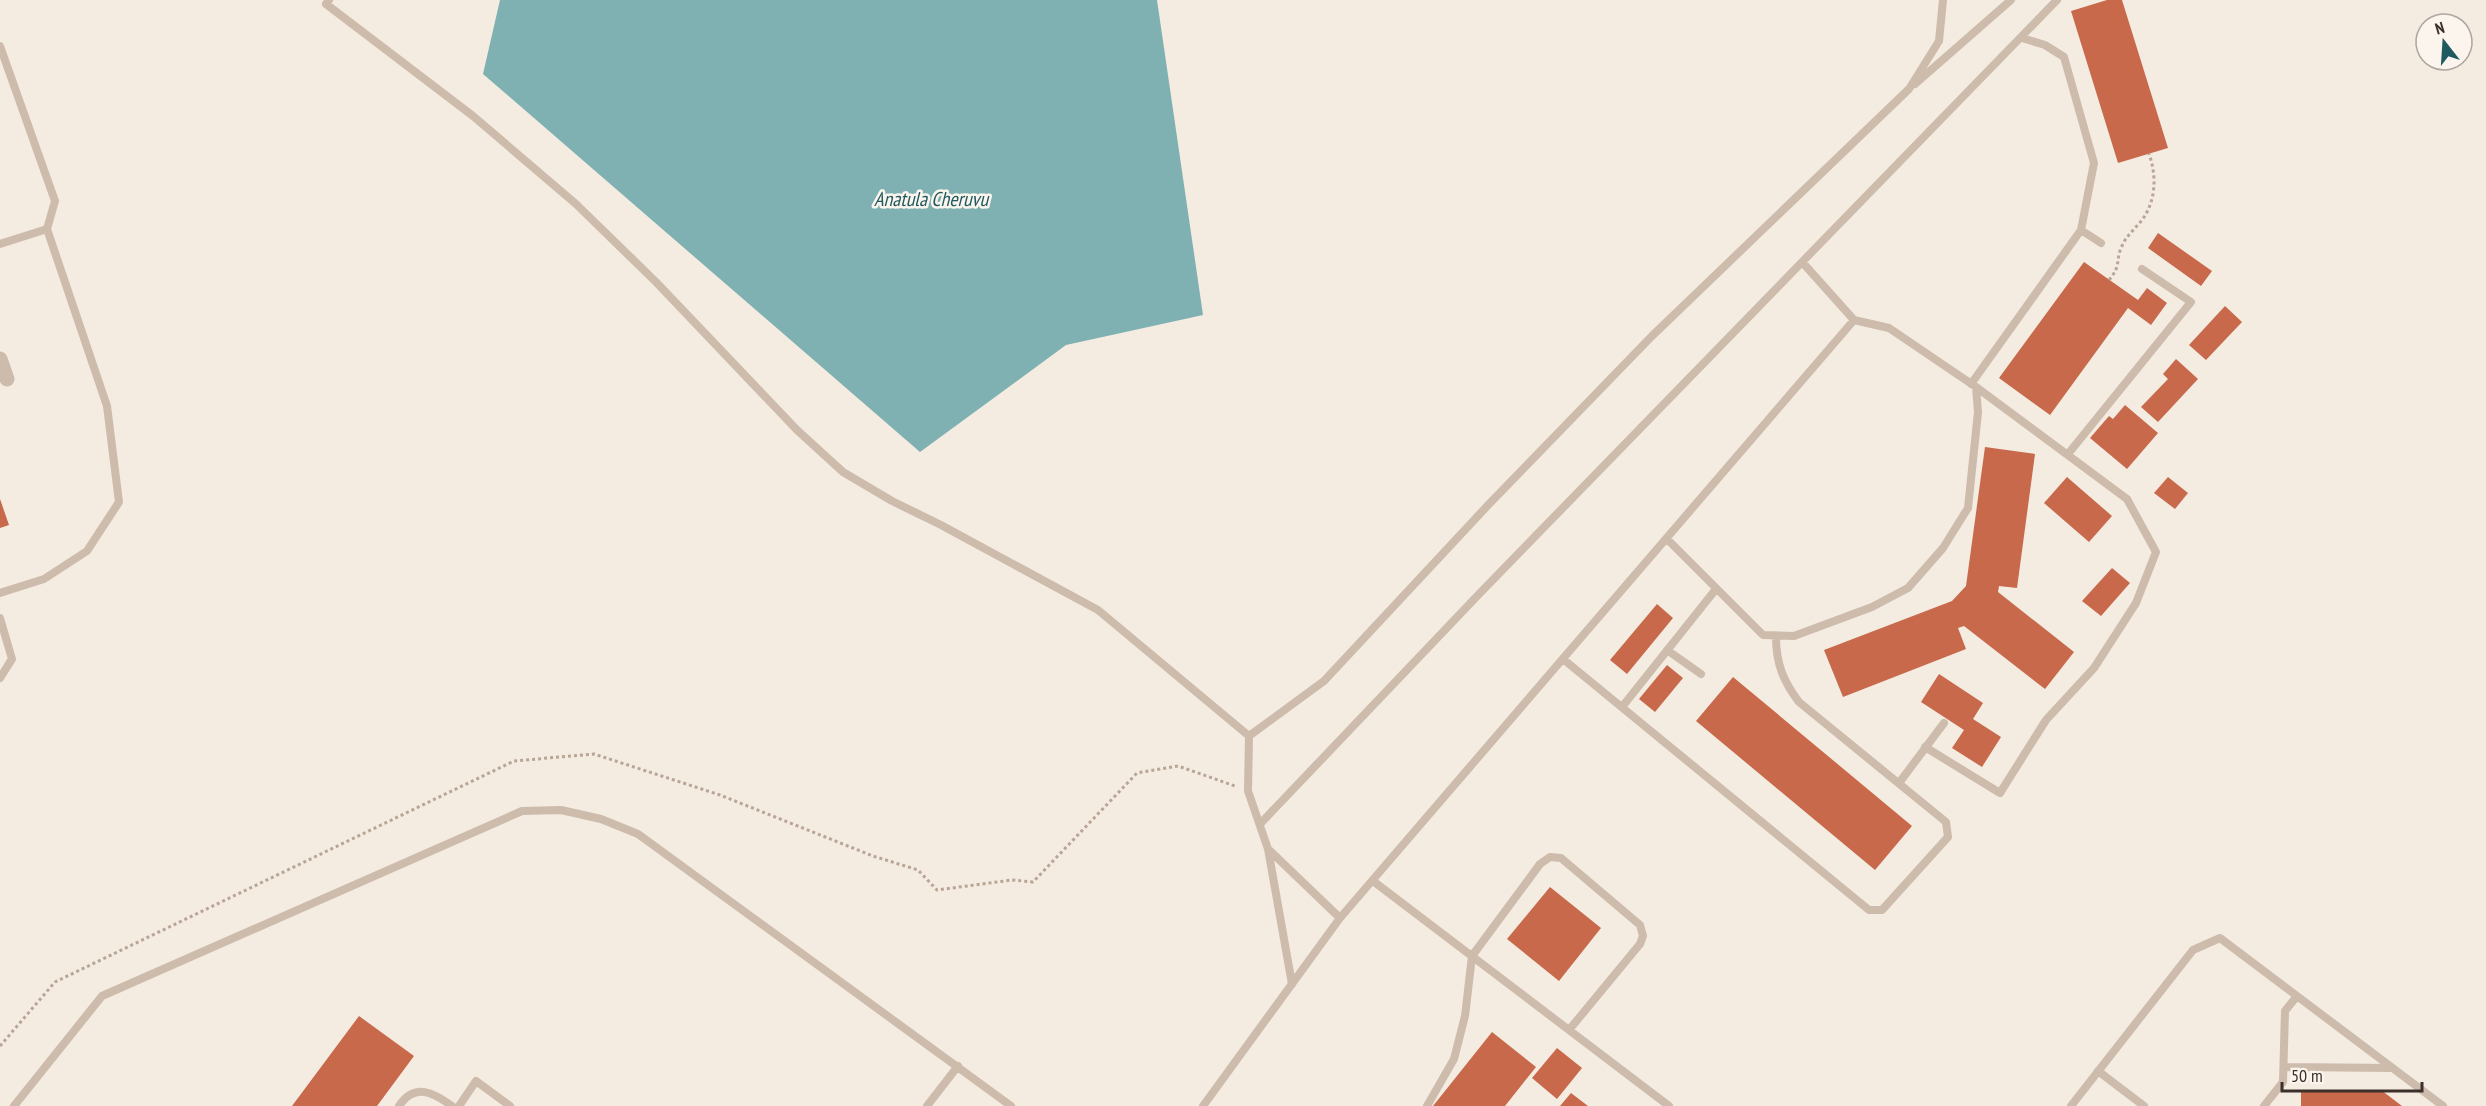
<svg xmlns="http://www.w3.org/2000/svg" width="2486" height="1106" viewBox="0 0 2486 1106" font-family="'PT Sans Narrow',sans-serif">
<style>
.water{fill:#7fb0b2}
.building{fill:#c8694b}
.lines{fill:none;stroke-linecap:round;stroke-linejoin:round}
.path{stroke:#b9a596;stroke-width:3;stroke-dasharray:3 3;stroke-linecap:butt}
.service{stroke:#cdbbac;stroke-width:8}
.minor{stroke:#cdbbac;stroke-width:15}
.labels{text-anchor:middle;stroke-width:5;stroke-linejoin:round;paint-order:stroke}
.water-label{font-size:20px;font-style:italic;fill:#1f5a5e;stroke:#fbf5ee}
</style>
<rect width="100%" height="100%" fill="#f4ebe1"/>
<!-- water -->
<path class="water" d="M500 0H1157L1203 315 1066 345 920 452 483 74Z"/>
<!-- building -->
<path class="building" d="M2107 0H2122L2168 148 2118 163 2071 11Z
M2158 233 2212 271 2201 286 2148 248Z
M2084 262 2138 300 2147 288 2167 303 2151 325 2128 308 2050 415 1999 378Z
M2225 306 2242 322 2206 360 2189 345Z
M2176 359 2198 379 2158 422 2141 407 2168 379 2163 374Z
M2125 405 2158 433 2127 469 2090 438 2109 416 2113 419Z
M1985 447 2035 454 2017 588 1999 586 1998 592 2074 652 2045 689 1964 626 1958 628 1966 649 1843 697 1824 650 1952 601 1966 586Z
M2067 477 2112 516 2089 542 2044 503Z
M2168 477 2188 493 2175 509 2154 493Z
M0 499 9 525 0 528Z
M2112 568 2130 583 2101 616 2082 601Z
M1657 604 1673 618 1627 674 1610 660Z
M1667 665 1683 678 1655 712 1639 699Z
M1939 674 1983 703 1973 719 2001 737 1982 767 1952 748 1964 730 1921 702Z
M1733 677 1912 826 1875 870 1696 721Z
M1550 887 1601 928 1559 981 1507 939Z
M359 1016 414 1056 377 1106H292Z
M1492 1032 1536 1067 1505 1106H1433Z
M1557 1048 1582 1068 1557 1099 1532 1078Z
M2381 1090 2402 1106H2301V1091Z
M1571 1093 1588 1106H1560Z"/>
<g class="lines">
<!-- path -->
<path class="path" d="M2109 280C2122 265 2115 260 2122 246 2126 236 2135 229 2142 220 2156 201 2157 176 2149 154
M0 1046 55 982 514 761 594 754 720 795 873 856 918 870 937 890 1012 880 1033 882 1137 773 1178 766 1235 786"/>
<!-- service -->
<path class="service" d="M329 0 326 4 473 116 576 204 656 282 797 430 843 472 892 501 941 525 1098 610 1249 736 1248 791 1268 849 1340 918
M0 46 55 201 47 229 107 406 119 502 87 551 44 579 0 593
M1915 84 2011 0
M2081 230 2101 243
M0 244 47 229
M1803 263 1854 320 1889 328 1976 387 2127 499 2156 552 2136 603 2094 668 2046 720 2000 793 1925 747
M1971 384 2081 230 2094 163 2064 57 2045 45 2022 38
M2068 454 2191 302 2142 269
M1667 539 1763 635 1794 636 1872 607 1908 588 1943 548 1968 508 1978 412 1976 387
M0 618 12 659 0 678
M1667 650 1701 674
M1563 659 1869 910H1882L1948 837 1946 822 1799 702C1783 681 1776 663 1776 637
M1622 707 1716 589
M1249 736 1324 681 1490 503 1652 336 1909 89 1939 41 1943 0
M1899 783 1944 723
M1260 824 1481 592 2057 0
M1268 849 1292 984
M1373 881 1669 1106
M2284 1067 2392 1068
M2098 1071 2144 1106
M14 1106 102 996 522 811 561 810 601 819 638 834 1011 1106
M399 1106C415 1082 434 1093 452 1106
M459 1106 476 1081 510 1106
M927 1106 958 1066
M1203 1106 1340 918 1854 320
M1427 1106 1454 1059 1465 1016 1472 956 1540 864 1550 857 1561 858 1640 925 1643 936 1640 944 1569 1030
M2071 1106 2193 950 2220 938 2443 1106
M2264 1106 2283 1082 2285 1011 2297 996"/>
<!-- minor -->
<path class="minor" d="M0 359 7 379"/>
</g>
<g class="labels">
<!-- water labels -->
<g class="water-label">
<text x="931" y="206">Anatula Cheruvu</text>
</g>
</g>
<!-- north arrow -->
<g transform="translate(2444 42) rotate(343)"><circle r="28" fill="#fbf5ee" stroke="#aea6a0" stroke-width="1.5"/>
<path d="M0-4.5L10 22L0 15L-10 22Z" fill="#1f5a5e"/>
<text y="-9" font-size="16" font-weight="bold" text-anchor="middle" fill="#3b302b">N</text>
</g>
<!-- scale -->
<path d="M2282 1082v9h140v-9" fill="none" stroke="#3b302b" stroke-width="3"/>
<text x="2291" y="1082" font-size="18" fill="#3b302b" stroke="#fbf5ee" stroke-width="4.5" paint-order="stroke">50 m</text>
</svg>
